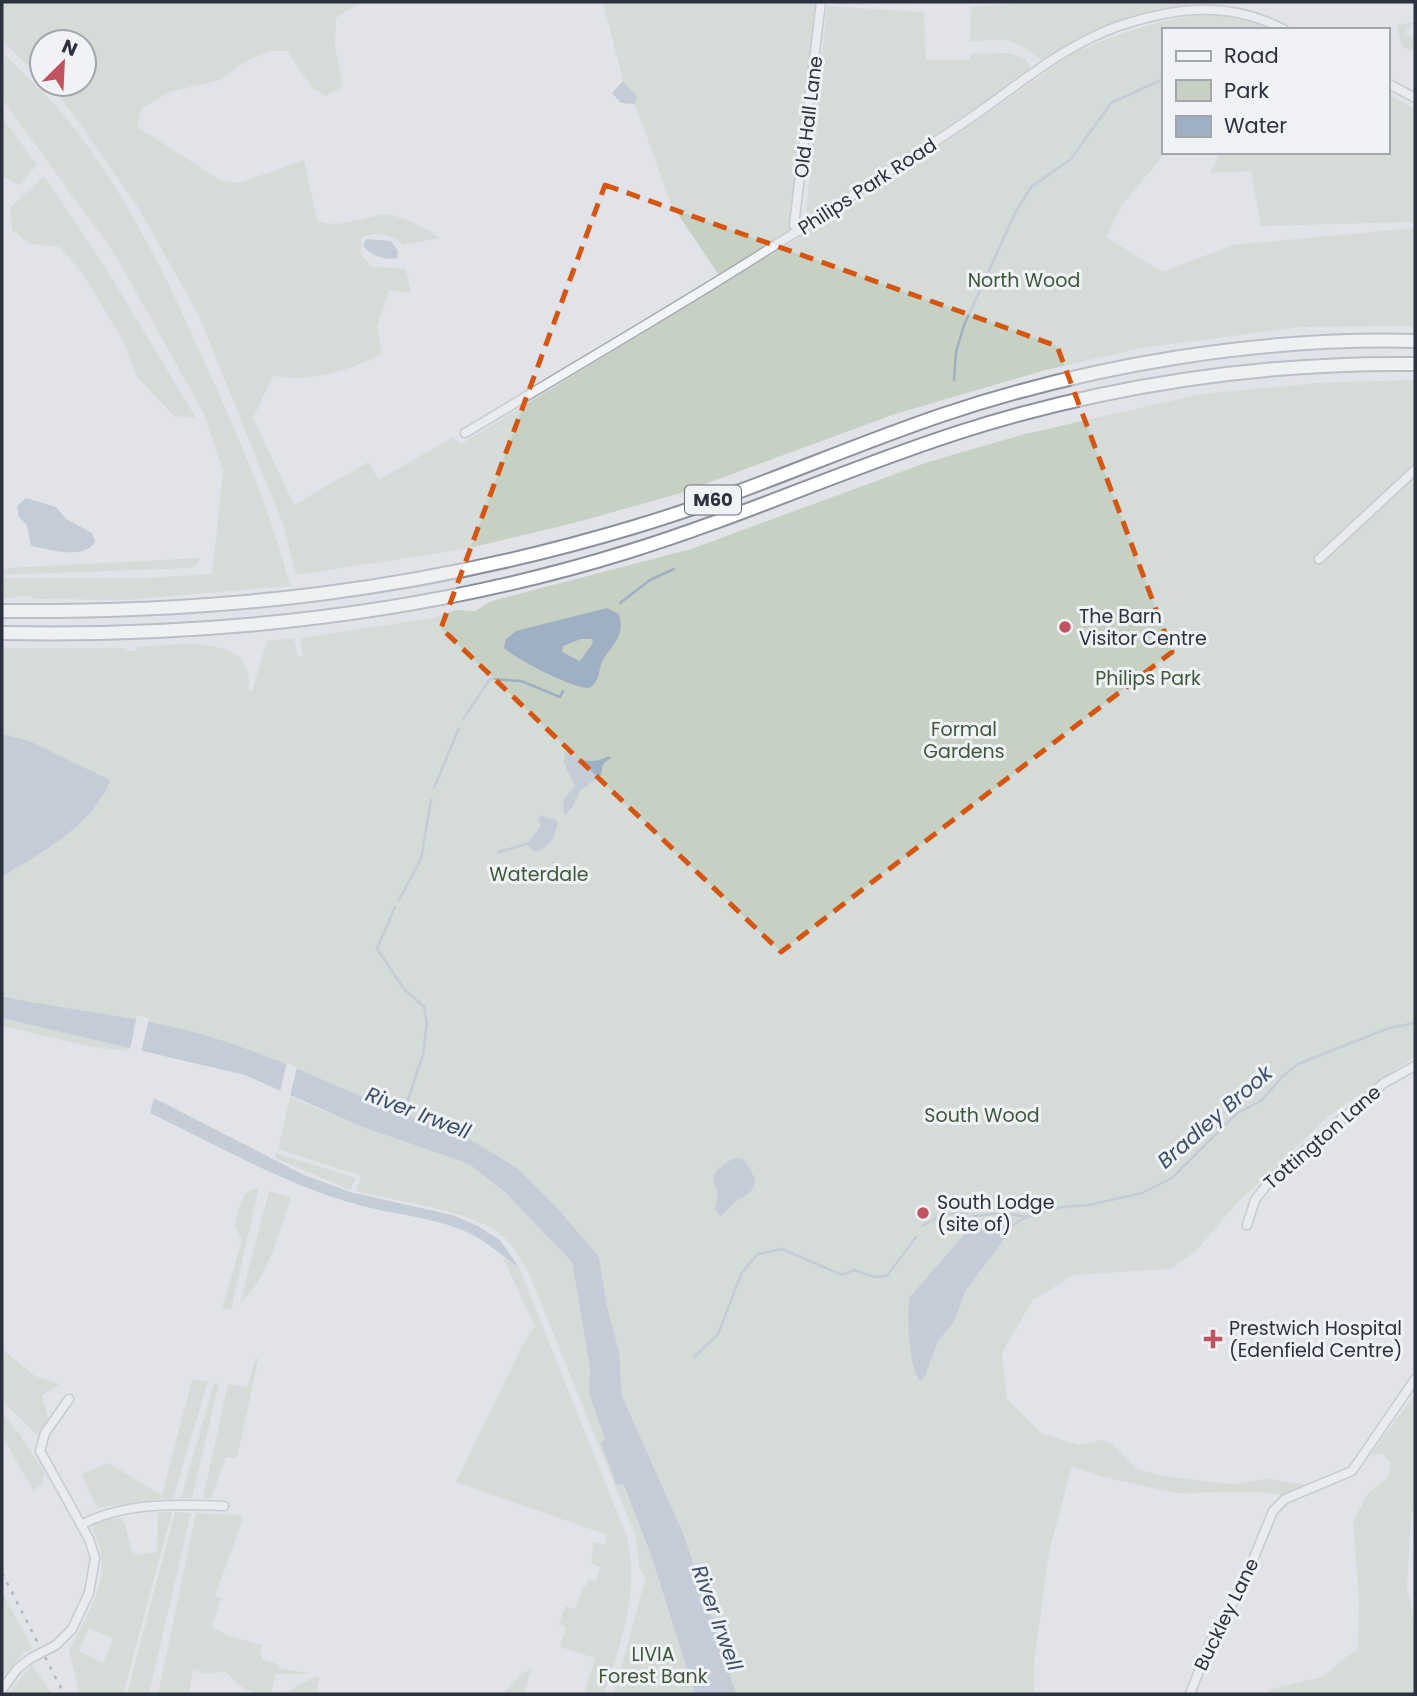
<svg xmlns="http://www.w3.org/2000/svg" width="1417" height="1696" viewBox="0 0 1417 1696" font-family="Poppins,sans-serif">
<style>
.green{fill:#c6d1c3;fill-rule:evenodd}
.water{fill:#9fafc4;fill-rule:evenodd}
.pier{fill:#e1e3e8}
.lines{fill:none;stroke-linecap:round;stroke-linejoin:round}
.stream{stroke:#9fafc4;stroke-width:2.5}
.minor-casing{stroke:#a7aab2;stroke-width:11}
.highway-casing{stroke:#8a909d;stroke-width:16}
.minor{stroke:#f3f4f7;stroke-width:8}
.highway{stroke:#fff;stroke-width:12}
.rail{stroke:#7c8290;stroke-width:2.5;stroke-dasharray:3.5 7;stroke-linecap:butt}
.minor-bridge-casing{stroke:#a7aab2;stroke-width:11;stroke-linecap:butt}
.minor-bridge{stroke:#f3f4f7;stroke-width:8}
.marked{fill:none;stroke:#d55511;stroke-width:5;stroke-dasharray:14 9;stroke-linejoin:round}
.poi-dot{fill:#c0535e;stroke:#f0f2f6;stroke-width:2.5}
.labels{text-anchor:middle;stroke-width:6;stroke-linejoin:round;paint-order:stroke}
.shield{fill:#f0f2f6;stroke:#666b75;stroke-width:2}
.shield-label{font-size:18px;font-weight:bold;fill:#2b313e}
.street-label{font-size:19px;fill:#2b313e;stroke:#f0f2f6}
.park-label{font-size:19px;fill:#3e583a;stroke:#f0f2f6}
.poi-label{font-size:19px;fill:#2b313e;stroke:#f0f2f6;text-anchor:start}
.water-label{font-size:21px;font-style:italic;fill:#394e6d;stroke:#f0f2f6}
</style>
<rect width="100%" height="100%" fill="#e1e3e8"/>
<!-- green -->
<path class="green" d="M2 2H362L336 18 335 46 343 86 326 96 312 88 287 51H268L239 65 220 80 169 92 141 109 137 127 222 181 239 183 304 160 317 220C338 230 361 217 383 215 402 214 426 228 440 238L403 245C395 233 374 232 362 237L361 255 371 266 406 269 411 293 389 290 377 326 382 354C343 372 316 382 273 376L253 418 294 505 368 462 379 480 453 437 461 444 874 192 1074 53C1124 31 1190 6 1245 18 1253 20 1262 26 1269 30H1163V152H1166L1122 205 1106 237 1163 272 1232 245 1415 228V326L1300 327 1141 348 1042 371 892 415 681 493 574 523 465 549 296 575 283 524 198 314 139 209 70 110 48 84H84V42H42V78L2 41Z
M603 2H817L791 233 719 275 671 204 635 104 637 96 623 81Z
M837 2H954L837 5Z
M1035 2H1199L1158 10 1101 27 1041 60C1008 35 1012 40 970 41L971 7Z
M827 6 924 12 926 60H970V54L1007 53 1025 58 1032 69 810 220H805Z
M1415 22 1405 32 1415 41 1412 50 1402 47 1397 25Z
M2 52C22 72 44 92 62 113 126 190 169 282 209 372 241 442 271 512 290 586L126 600 34 599 32 596H17L16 598H2V579L5 578H146L212 574 223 471 204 414 116 256 2 99Z
M1387 94 1415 109V222L1261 226 1251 171 1210 173 1221 152H1387Z
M2 117 37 165 19 185 2 176Z
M44 176 102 262 196 418 174 416 138 378 122 339 82 272 59 247 29 244 12 230 10 208Z
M1415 380V1057L1330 1115 1235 1205 1196 1251 1170 1269 1073 1275 1032 1301 1002 1353 1007 1399 1041 1433 1078 1445 1101 1440 1113 1444 1135 1468 1161 1476 1233 1484 1267 1479 1308 1485 1281 1495 1258 1492 1176 1493 1099 1476 1072 1466 1049 1552 1034 1662V1694H736L713 1617 702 1606 701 1585 683 1533 622 1396 619 1351 607 1307 599 1257 559 1210 517 1169 461 1134 406 1120 396 1110 261 1055 2 995V876L56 844 27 740 2 734V648H124V651H136L138 647C164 646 228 636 244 663 249 670 249 682 249 690L252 691 267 641 294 638 298 657 302 656 301 638 432 618 456 610 475 611 492 601 691 549 928 462 1025 434 1201 394 1316 383Z
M200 558 196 566 188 568 2 575V571L8 568Z
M2 1018 120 1044 129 1046V1051L92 1047 2 1026Z
M290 1097 360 1126 469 1164 505 1192 572 1262 590 1368 589 1393 651 1555 695 1694H614L646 1577 640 1569 635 1535 527 1269C520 1259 514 1246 505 1238 476 1210 396 1202 356 1191L361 1176 278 1149Z
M276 1153 356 1178 350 1190 275 1158Z
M259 1188 231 1310 222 1308 242 1240 235 1226C239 1211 240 1189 259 1188Z
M269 1191 290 1197V1201C278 1235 268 1279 240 1303Z
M503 1258 519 1267 522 1274 627 1537C640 1593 621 1641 604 1694H584L595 1658 560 1647 566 1627 559 1624 565 1606 575 1609 583 1586H586L588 1579 596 1581 600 1567 591 1563 593 1542 605 1545 607 1535 456 1482 525 1340 535 1327Z
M2 1349 35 1376 60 1384 42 1395 48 1418 38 1436 2 1401Z
M256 1357 258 1360 237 1458 226 1457 211 1499 203 1498 228 1384 247 1387Z
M192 1380 208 1381 173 1499H161Z
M214 1383H219L192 1498H181Z
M1415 1394V1504L1411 1515 1407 1588 1415 1628V1694H1266L1271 1689 1322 1677 1358 1648 1359 1601 1353 1521 1369 1492 1388 1478 1391 1464 1382 1454H1371Z
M2 1414 19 1433 45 1474 42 1478 44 1483 33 1490 2 1436Z
M109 1463 161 1495 160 1499 97 1508 81 1474Z
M158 1512H172L123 1694H80L69 1650C90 1608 116 1575 92 1528L98 1520 123 1518 133 1555 157 1552ZM89 1628 113 1639 103 1663 79 1651Z
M175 1512 191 1513 149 1694H127Z
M196 1513 239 1515 243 1519 215 1596 221 1598 212 1627 229 1636 262 1645 260 1652 263 1660 275 1663 279 1668 311 1674H276L271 1694C245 1694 243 1687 225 1672L203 1673 193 1669 189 1694H158Z
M2 1592 33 1649 25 1651 6 1676 2 1673Z
M32 1665 52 1694H7Z
M531 1670 524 1694H502L526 1671Z
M316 1676 320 1677 317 1690 320 1694H283Z"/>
<!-- water -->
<path class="water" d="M623 81 637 96 635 104 621 103 612 93Z
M366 239 391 241 398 251 397 258C386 261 369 255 363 245Z
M26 498 56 507 66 519 92 533 95 542C83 561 50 549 31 546L27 525 19 517 17 506Z
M607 608 619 614C625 635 615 642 604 658 598 667 601 680 591 687 582 694 514 658 504 648L506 639 516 631ZM581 639H592L593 643 580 661 562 652 563 646Z
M2 734 27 740 110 780C95 823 40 855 2 876Z
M565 751C578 761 594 765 608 756L611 758 603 764 601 775 580 791 572 808 564 816 563 800 575 786 564 763Z
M541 815 550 819 554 818 558 822C555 838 550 848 534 852L527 844 541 826 538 819Z
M2 996C70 1011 139 1016 207 1036 272 1055 333 1086 396 1110L406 1120 413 1117 461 1134 517 1168 559 1210 599 1257 607 1307 619 1351 622 1396 683 1533 701 1585 702 1606 713 1617 736 1694H695L651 1555 624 1485 616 1484 601 1443 605 1439 589 1393 590 1368 572 1262 505 1192 469 1164 360 1126 245 1075 2 1018Z
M154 1098 304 1175 350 1192 452 1215 476 1225 500 1240 519 1267C502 1257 490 1243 471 1234 434 1216 391 1215 352 1203 282 1183 215 1144 150 1113Z
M734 1158 743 1159C757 1179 762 1187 738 1200 732 1203 727 1211 721 1216L715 1209 718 1192C707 1173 719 1168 734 1158Z
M1003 1224 1011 1226 1008 1234 966 1290 953 1323 938 1341 925 1376 920 1381C909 1369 906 1313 910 1297L968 1230Z"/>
<!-- pier -->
<path class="pier" d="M137 1015 149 1018 141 1053 130 1050Z
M287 1062 297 1067 289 1100 279 1096Z"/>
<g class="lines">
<!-- stream -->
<path class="stream" d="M954 380 956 352 964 325 1016 211 1031 187 1071 159 1111 103 1163 79
M620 603 650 580 674 569
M463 719 490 679 521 681 560 697 563 691
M434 788 459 728
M498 852 527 844
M399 900 421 859 431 800
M395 907 377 949 404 989 424 1007 427 1023 423 1054 407 1103 411 1120
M944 1214H966
M973 1216 1003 1213 1027 1217 1062 1207 1089 1205 1142 1193 1172 1178 1237 1113 1261 1101 1283 1076 1298 1064 1389 1028 1415 1023
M922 1226 936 1218
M1011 1226 1027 1217
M694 1357 718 1334 742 1272 758 1254 782 1249 842 1275 854 1270 874 1277 887 1276 916 1237"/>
<defs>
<path id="minor" d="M1387 83 1415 98
M799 231 794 225 821 2
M465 433C598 353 733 275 862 189 903 162 946 136 986 107 1028 77 1067 45 1116 27 1175 7 1229 0 1285 30
M1319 559 1415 470
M1247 1225 1255 1200 1272 1178 1384 1083 1415 1066
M81 1525C123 1502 178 1504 224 1506
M56 1645 72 1629 89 1593 95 1558 89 1539 40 1451 45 1433 69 1399
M2 1690 17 1669 31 1658
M1190 1694 1211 1640 1241 1589 1273 1511 1285 1499 1352 1471 1415 1379"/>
<path id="highway" d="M2 611C223 613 421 591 634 527 739 496 839 450 942 415 1091 365 1258 337 1415 341
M2 633C213 637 424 615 627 552 741 517 850 467 963 431 1108 385 1263 362 1415 364"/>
</defs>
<!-- minor casing -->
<use href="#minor" class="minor-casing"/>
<!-- highway casing -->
<use href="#highway" class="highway-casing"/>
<!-- minor -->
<use href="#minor" class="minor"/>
<!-- highway -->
<use href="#highway" class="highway"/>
<!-- rail -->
<path class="rail" d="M2 1573 64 1694"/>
<defs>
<path id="minor-bridge" d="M31 1658 56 1645"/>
</defs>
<!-- minor-bridge casing -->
<use href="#minor-bridge" class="minor-bridge-casing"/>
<!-- minor-bridge -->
<use href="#minor-bridge" class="minor-bridge"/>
</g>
<!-- marked area -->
<path d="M0 0H1417V1696H0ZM605 185 1057 346 1172 652 781 952 441 628Z" fill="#e1e3e8" fill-opacity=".55" fill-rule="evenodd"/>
<path class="marked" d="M605 185 1057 346 1172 652 781 952 441 628Z"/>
<!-- markers -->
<g class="poi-dot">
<circle cx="1065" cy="627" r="7"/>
<circle cx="923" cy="1213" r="7"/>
<path d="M1209.5 1328.5h7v7h7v7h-7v7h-7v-7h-7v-7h7z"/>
</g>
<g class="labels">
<!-- shield labels -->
<rect class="shield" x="685" y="485.5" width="56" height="29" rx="5"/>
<g class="shield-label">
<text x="713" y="506">M60</text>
</g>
<!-- street labels -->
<g class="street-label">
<text transform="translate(808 117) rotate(-83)" y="7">Old Hall Lane</text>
<text transform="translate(867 186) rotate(-33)" y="7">Philips Park Road</text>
<text transform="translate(1322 1137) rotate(-41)" y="7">Tottington Lane</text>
<text transform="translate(1226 1614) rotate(-64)" y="7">Buckley Lane</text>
</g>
<!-- park labels -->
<g class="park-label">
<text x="1024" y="287">North Wood</text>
<text x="1148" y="685">Philips Park</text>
<text x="964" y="736">Formal<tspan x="964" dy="22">Gardens</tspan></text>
<text x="539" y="881">Waterdale</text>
<text x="982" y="1122">South Wood</text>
<text x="653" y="1661">LIVIA<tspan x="653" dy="22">Forest Bank</tspan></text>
</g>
<!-- poi labels -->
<g class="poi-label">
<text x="1079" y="623">The Barn<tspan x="1079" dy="22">Visitor Centre</tspan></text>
<text x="937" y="1209">South Lodge<tspan x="937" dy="22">(site of)</tspan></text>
<text x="1229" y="1335">Prestwich Hospital<tspan x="1229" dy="22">(Edenfield Centre)</tspan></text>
</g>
<!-- water labels -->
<g class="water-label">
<text transform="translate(418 1113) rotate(21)" y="7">River Irwell</text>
<text transform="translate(1215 1117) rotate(-41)" y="7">Bradley Brook</text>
<text transform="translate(717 1618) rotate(70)" y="7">River Irwell</text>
</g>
</g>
<!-- border -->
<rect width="1417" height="1696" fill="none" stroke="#2b313e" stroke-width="7"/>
<!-- legend -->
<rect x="1162" y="28" width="228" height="126" fill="#f0f2f6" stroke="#a1a5ac" stroke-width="2"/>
<rect x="1176" y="51" width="35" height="10" fill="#f3f4f7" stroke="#a1a5ac" stroke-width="2"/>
<text x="1224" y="63" font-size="21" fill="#2b313e">Road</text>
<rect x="1176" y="80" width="35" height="21" fill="#c6d1c3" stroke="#a1a5ac" stroke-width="2"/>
<text x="1224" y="98" font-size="21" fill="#2b313e">Park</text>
<rect x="1176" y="116" width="35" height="21" fill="#9fafc4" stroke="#a1a5ac" stroke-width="2"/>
<text x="1224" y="133" font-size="21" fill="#2b313e">Water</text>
<!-- north arrow -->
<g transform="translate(63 63) rotate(24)"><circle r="33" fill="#f0f2f6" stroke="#a1a5ac" stroke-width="2"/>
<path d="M0-5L12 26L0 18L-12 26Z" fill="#c0535e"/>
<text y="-10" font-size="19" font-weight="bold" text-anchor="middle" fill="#2b313e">N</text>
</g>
</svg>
